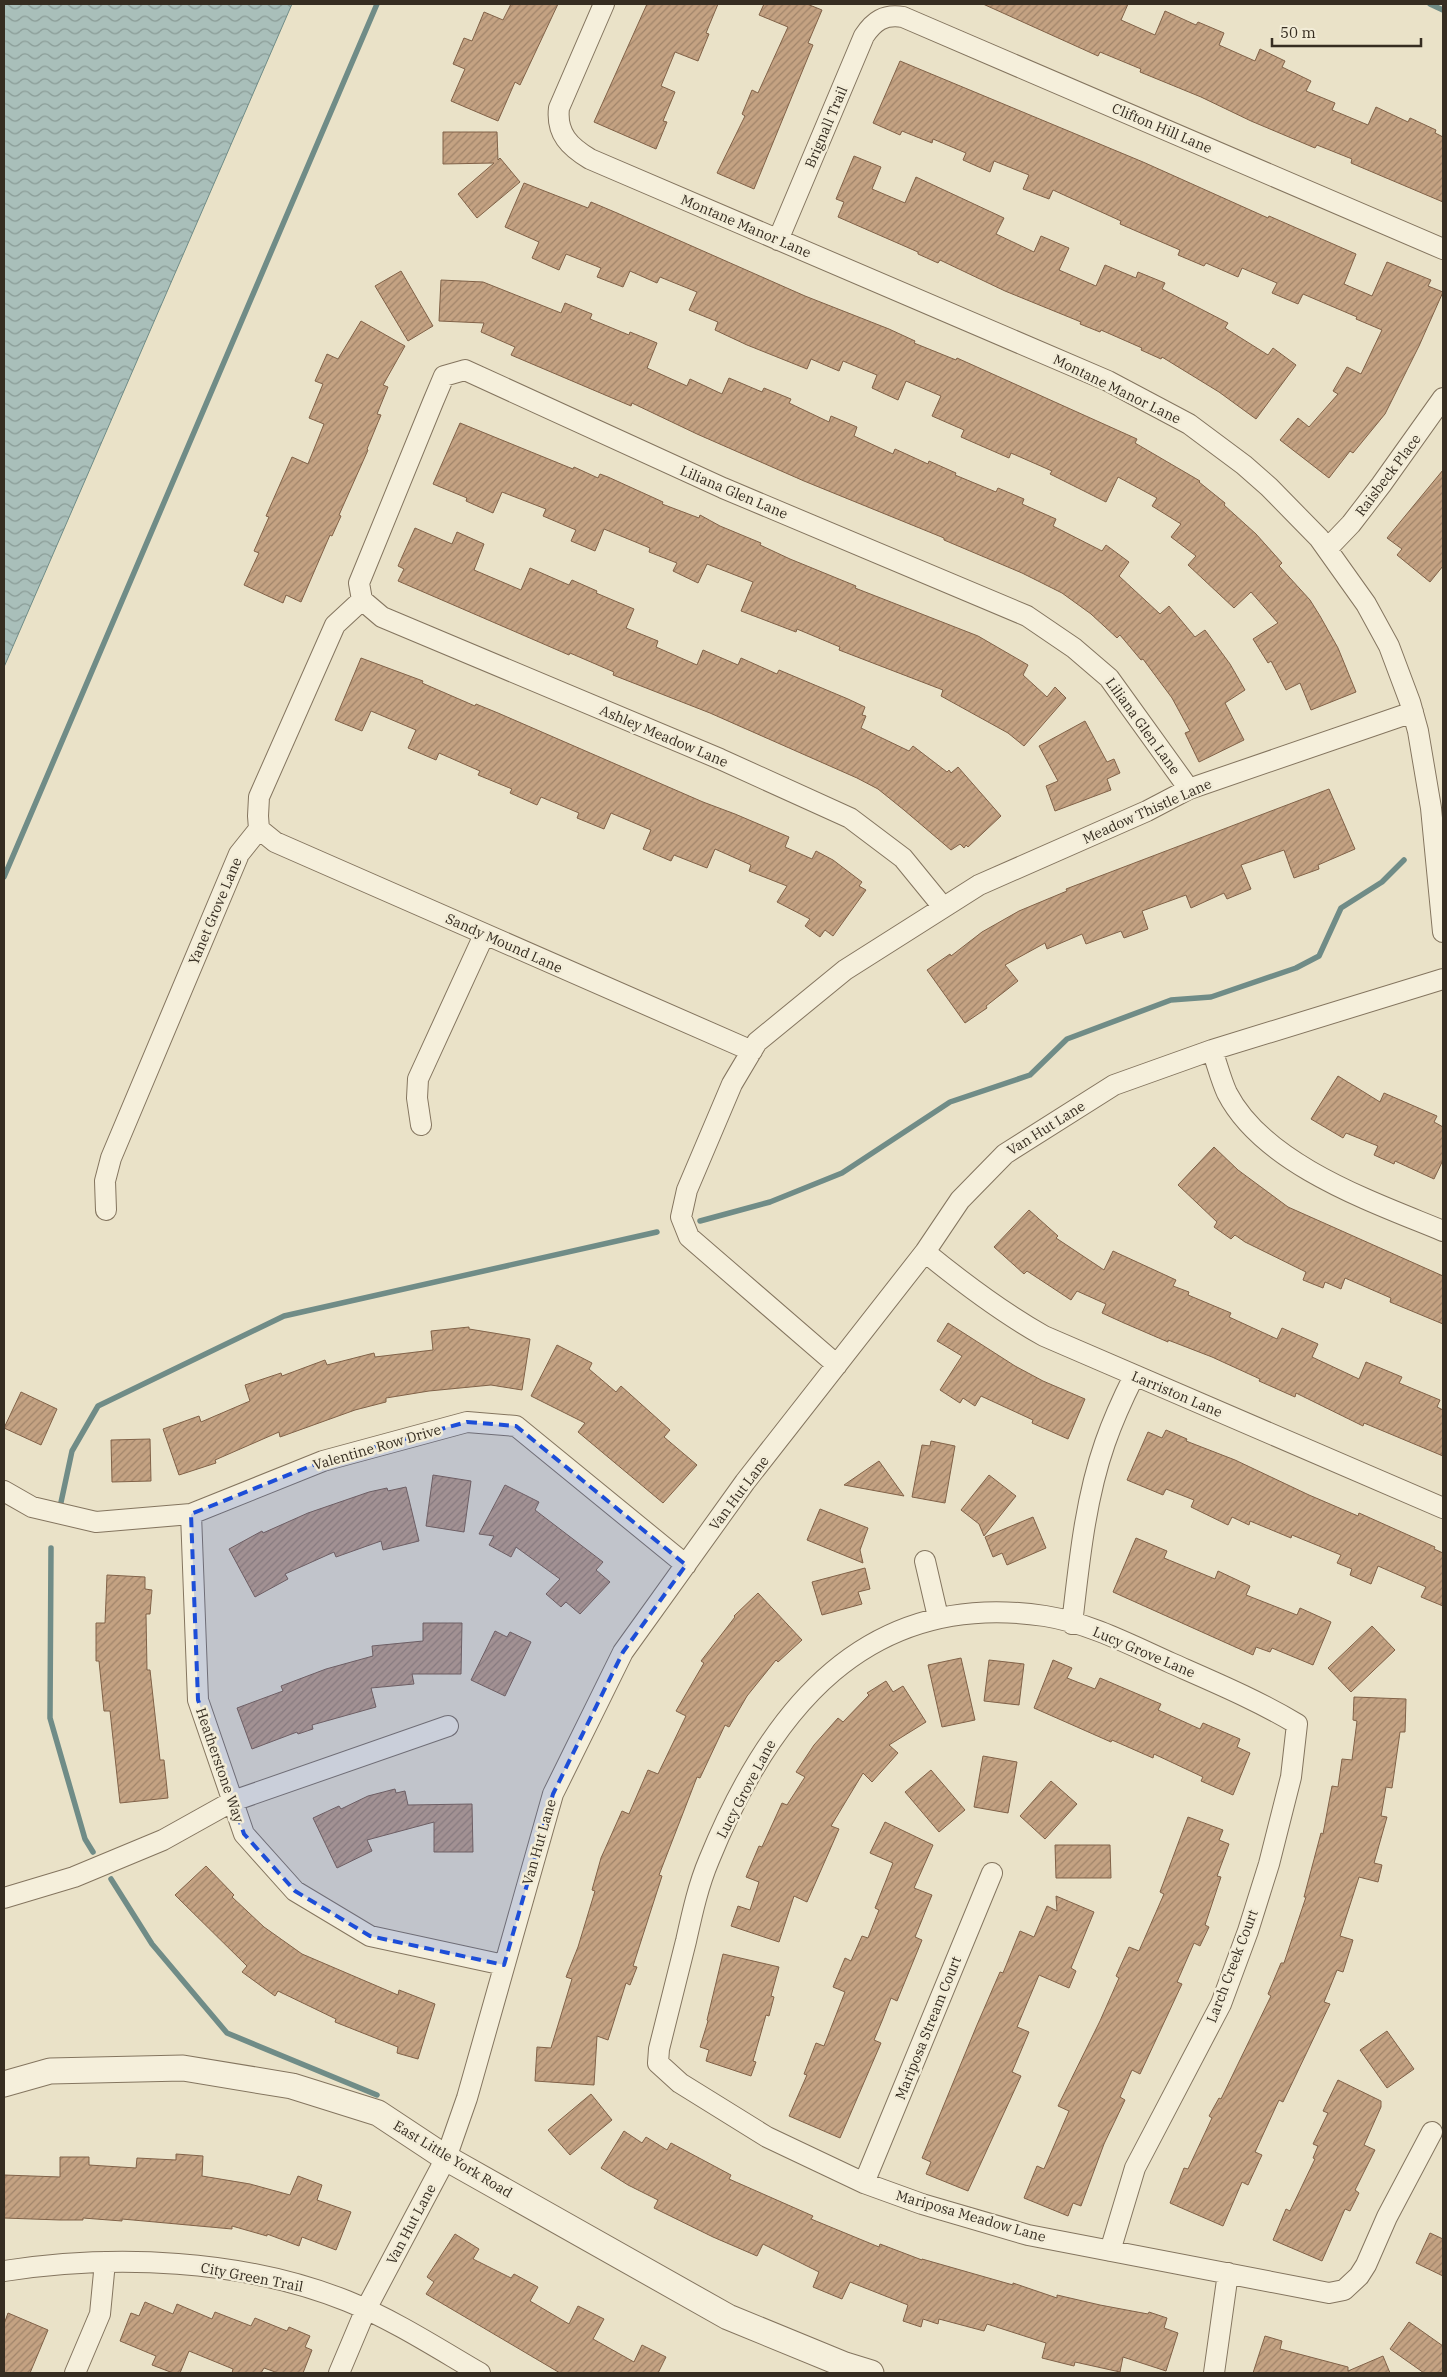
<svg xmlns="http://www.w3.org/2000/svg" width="1447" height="2377" viewBox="0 0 1447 2377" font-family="'IBM Plex Serif',serif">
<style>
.water{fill:url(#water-waves);stroke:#708c87}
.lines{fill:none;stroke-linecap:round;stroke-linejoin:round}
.stream{stroke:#708c87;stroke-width:5.5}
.building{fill:url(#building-hatch);stroke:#816248}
.minor-casing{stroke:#84755f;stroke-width:22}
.tertiary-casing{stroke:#84755f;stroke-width:27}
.minor{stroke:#f5efdb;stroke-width:20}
.tertiary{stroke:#f5efdb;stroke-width:25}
.marked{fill:#1d4ed8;fill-opacity:0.2;stroke:#1d4ed8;stroke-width:4;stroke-dasharray:10 6;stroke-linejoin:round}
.labels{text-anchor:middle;stroke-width:5;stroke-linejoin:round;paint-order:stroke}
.street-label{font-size:14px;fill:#362d21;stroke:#f2ecd7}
</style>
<defs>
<pattern id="water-waves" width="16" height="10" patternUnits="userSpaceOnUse" patternTransform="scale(1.25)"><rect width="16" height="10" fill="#a9bfba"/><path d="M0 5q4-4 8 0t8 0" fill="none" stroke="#8a9c97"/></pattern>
<pattern id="building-hatch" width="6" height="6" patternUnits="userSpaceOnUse" patternTransform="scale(1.25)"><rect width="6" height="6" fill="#c4a282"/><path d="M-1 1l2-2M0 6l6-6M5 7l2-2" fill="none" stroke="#a0846a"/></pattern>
</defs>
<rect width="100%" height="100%" fill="#eae2c8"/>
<!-- water -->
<path class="water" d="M4 4H292L4 667Z"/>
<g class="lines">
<!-- stream -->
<path class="stream" d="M1430 4 1443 10
M4 877 377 4
M700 1221 770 1202 842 1173 950 1102 1030 1075 1067 1039 1171 1000 1211 997 1296 968 1319 956 1341 908 1382 882 1404 860
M60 1507 72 1451 98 1406 284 1316 657 1232
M51 1548 50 1718 85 1839 93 1852
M111 1879 152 1944 227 2033 377 2095"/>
</g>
<!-- building -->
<path class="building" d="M511 4H558L520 85 515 82 498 121 451 101 465 69 453 64 464 38 472 41 484 12 503 20Z
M647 4H718L706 33 709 34 698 61 675 52 661 86 675 92 663 121 667 122 656 149 594 122Z
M764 4H807L822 10 808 43 813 45 754 189 717 173 745 116 742 114 752 90 758 93 788 27 759 15Z
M983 4H1128L1121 20 1155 35 1165 11 1196 25 1198 22 1224 33 1219 45 1255 61 1260 49 1285 61 1282 67 1311 81 1306 91 1335 103 1332 110 1368 125 1376 107 1408 122 1410 118 1436 130 1435 133 1443 137V202L1351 163 1352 159 1317 145 1315 148 1251 121 1201 97 1140 72 1141 69 1100 52 1098 56Z
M900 61 1143 162 1268 218 1269 216 1356 254 1344 284 1372 296 1387 262 1431 280 1428 286 1443 292 1419 346 1385 414 1353 453 1350 451 1329 478 1280 440 1298 418 1309 427 1338 394 1333 391 1347 367 1361 374 1382 330 1356 319 1357 317 1303 294 1298 304 1272 293 1277 283 1242 268 1238 277 1206 263 1204 266 1178 255 1180 250 1120 224 1121 221 1053 190 1049 199 1023 189 1029 175 994 161 990 172 963 160 966 153 933 139 932 143 902 131 900 135 873 123Z
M443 132H497L498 160 500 158 520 182 477 218 458 194 494 163 443 164Z
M854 156 881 167 872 189 905 203 916 177 1004 218 996 234 1034 252 1041 236 1069 248 1059 270 1096 286 1105 265 1136 278 1138 272 1165 283 1162 289 1228 323 1225 328 1268 355 1273 348 1296 365 1256 419 1219 392 1162 357 1161 359 1141 350 1142 348 1101 330 1100 332 1080 324 1081 322 1005 291 940 260 938 263 918 254V252L838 217 844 202 836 199Z
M524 183 588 208 591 202 617 213 805 296 889 329 915 341 914 343 956 360 957 358 1137 439 1135 443 1200 481 1199 482 1225 503 1224 505 1256 534 1282 563 1279 566 1310 600 1320 616 1338 648 1356 692 1311 710 1300 683 1286 690 1271 661 1268 663 1253 639 1278 623 1251 592 1234 608 1188 565 1196 556 1171 537 1181 524 1152 506 1157 498 1118 477 1106 502 1050 474 1052 471 1011 453 1009 458 961 437 964 430 932 416 941 396 906 381 898 400 872 388 877 375 843 361 839 371 811 359 807 369 747 345 715 330 718 322 689 310 697 292 660 277 657 283 630 271 623 287 597 277 601 268 566 254 559 270 532 258 539 242 505 227Z
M401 271 433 326 408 341 375 286Z
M441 280 483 282 561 313 565 303 592 314 590 319 629 335 630 332 657 343 647 368 687 386 690 379 722 394 729 378 762 392 764 388 791 399 789 403 829 422 831 416 857 427 854 436 893 454 895 449 928 464 929 461 956 473 955 475 996 492 998 488 1024 499 1022 504 1056 519 1053 526 1102 551 1106 545 1129 562 1119 576 1160 614 1169 606 1195 637 1205 630 1230 664 1245 690 1225 703 1244 740 1199 762 1185 733 1190 731 1172 698 1143 659 1141 660 1120 635 1117 638 1091 614 1062 593 1022 573 944 540V538L804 481 697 434 632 403 631 406 511 355 515 347 481 332 484 323 439 321Z
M361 321 405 346 383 385 388 387 377 414 381 415 367 449 368 450 339 515 341 516 332 536 330 535 301 602 286 595 283 603 244 585 259 553 254 551 269 517 266 516 292 457 308 464 324 424 309 418 323 384 315 381 327 354 338 359Z
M460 423 573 469 574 467 598 478 600 474 608 477 663 502 662 504 699 518 700 515 720 526 761 543 760 545 790 559 856 586 855 588 978 636 1028 665 1023 675 1047 697 1055 687 1066 698 1024 746 1008 733 941 696 943 690 839 650 840 647 797 629 796 632 741 611 753 582 707 564 698 583 673 571 677 563 649 552 650 548 604 529 595 551 571 541 576 530 543 516 546 509 502 492 493 513 466 501 467 498 433 484Z
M1443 470V566L1430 582 1397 555 1402 549 1387 538Z
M415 528 452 544 457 532 484 544 474 570 521 590 530 568 569 585 572 580 597 591 596 593 634 609 626 628 658 641 656 647 697 665 703 650 738 665 741 658 777 674 779 670 848 699 865 707 862 715 866 716 861 728 909 751 913 746 947 772 949 770 951 773 958 767 1001 816 968 847 966 845 964 848 960 844 951 850 904 810 878 789 857 778 710 713 613 675 614 672 570 653 569 655 398 581 404 569 398 566Z
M361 658 423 681 422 683 475 706 476 704 498 713 703 802 735 814 789 837 785 847 812 859 816 851 833 860 862 882 859 886 866 890 833 936 825 930 820 937 805 926 810 919 777 902 787 886 749 871 751 865 715 849 707 868 674 855 671 861 643 849 651 830 611 813 604 829 577 818 579 813 541 797 537 805 510 793 512 789 478 775 480 771 439 753 436 760 408 748 416 730 371 711 362 731 335 720Z
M1085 721 1107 762 1114 759 1120 773 1107 779 1111 790 1055 811 1046 786 1058 781 1039 746Z
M1329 789 1355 849 1318 865 1319 869 1294 878 1284 850 1241 865 1251 889 1227 899 1224 893 1191 908 1186 895 1142 911 1148 929 1124 938 1121 931 1086 944 1082 934 1047 949 1045 943 1005 965 1018 981 986 1006 987 1008 965 1023 927 970 950 954 951 956 982 932 1019 911 1067 891 1066 889Z
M1338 1076 1380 1102 1384 1093 1437 1116 1434 1122 1443 1127V1160L1434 1179 1395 1161 1394 1164 1374 1155 1378 1146 1346 1133 1343 1138 1311 1119Z
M1214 1147 1238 1170 1288 1207 1443 1276V1324L1390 1302 1391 1298 1345 1278 1341 1289 1325 1282 1323 1288 1303 1280 1306 1272 1245 1242 1235 1235 1231 1239 1214 1227 1217 1222 1178 1185Z
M1029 1210 1058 1236 1056 1238 1104 1270 1113 1251 1176 1280 1173 1286 1189 1292 1188 1295 1231 1313 1229 1317 1277 1339 1282 1328 1318 1344 1312 1357 1359 1379 1366 1362 1402 1377 1399 1383 1440 1400 1437 1407 1443 1410V1456L1364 1423 1363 1426 1296 1393 1295 1397 1259 1381 1260 1379 1212 1357 1168 1340V1342L1124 1323 1102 1313 1106 1304 1077 1291 1071 1300 1027 1271 1024 1274 994 1247Z
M948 1323 1015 1366 1043 1381 1085 1399 1068 1439 1032 1423 1033 1420 981 1396 975 1406 963 1398 960 1403 940 1390 962 1356 937 1341Z
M469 1327V1329L530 1339 522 1390 491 1385 429 1391 386 1398V1402L355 1410 280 1437 279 1432 215 1460 216 1463 179 1475 163 1429 199 1416 201 1422 250 1401 245 1385 281 1373 282 1376 325 1360 327 1365 374 1353 375 1357 433 1350 431 1331Z
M557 1345 592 1363 589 1369 616 1392 621 1386 670 1430 664 1437 697 1465 663 1503 578 1432 585 1423 531 1396Z
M21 1392 57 1409 41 1445 4 1428Z
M1166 1430 1187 1439 1186 1441 1235 1460 1309 1495 1358 1516 1359 1513 1435 1547 1434 1549 1443 1553V1606L1421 1597 1426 1587 1378 1566 1371 1584 1350 1575 1352 1569 1337 1563 1341 1555 1292 1535 1291 1538 1250 1521 1249 1525 1232 1517 1228 1525 1191 1507 1194 1500 1166 1489 1163 1495 1127 1480 1148 1432 1162 1438Z
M150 1439 151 1481 112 1482 111 1440Z
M931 1441 955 1446 945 1503 912 1497 922 1445 930 1446Z
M879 1461 904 1496 844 1485Z
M433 1475 471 1481 464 1532 426 1526Z
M989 1475 1016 1496 984 1536 979 1524 961 1510Z
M505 1485 539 1502 535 1510 603 1562 596 1570 610 1582 580 1614 566 1602 561 1607 546 1594 560 1579 516 1547 511 1557 489 1545 494 1536 479 1534Z
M406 1487 419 1541 383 1550 381 1541 336 1557 334 1552 285 1574 288 1579 255 1597 229 1549 262 1531 263 1533 308 1513 369 1492 387 1488 388 1491Z
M820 1509 868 1528 860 1550 863 1563 807 1540Z
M1033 1517 1046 1548 1007 1565 1002 1553 993 1557 985 1537Z
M1136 1538 1167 1551 1164 1558 1215 1579 1218 1571 1250 1586 1246 1595 1297 1615 1300 1608 1331 1622 1313 1665 1272 1648 1270 1652 1256 1647 1253 1655 1113 1592Z
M865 1568 870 1589 858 1592 862 1604 822 1615 812 1582Z
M107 1575 145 1577V1589L152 1590 150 1614H146L147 1670H150L160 1760H164L168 1798 120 1803 110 1711H104L99 1661H96V1623H105Z
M758 1593 802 1640 778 1662 776 1660 747 1696 729 1727 725 1725 700 1778 697 1777 659 1875 662 1876 633 1966 637 1967 630 1985 626 1983 608 2040 597 2036 594 2085 535 2081 537 2047 551 2048 572 1979 566 1977 578 1947 595 1891 592 1890 601 1858 622 1811 629 1814 648 1770 658 1774 686 1716 676 1711 704 1663 701 1661 735 1617 734 1616Z
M423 1623H462L461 1674H412L414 1684 371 1688 376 1707 312 1725 313 1729 298 1734 297 1732 252 1749 237 1708 283 1691 281 1686 326 1669 373 1656 372 1646 423 1641Z
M1372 1626 1395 1650 1351 1692 1328 1668Z
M495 1631 507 1637 510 1632 531 1642 505 1696 471 1680Z
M961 1658 975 1720 942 1727 928 1665Z
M989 1660 1024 1664 1019 1705 984 1701Z
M1053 1660 1072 1668 1067 1678 1095 1689 1100 1678 1161 1704 1158 1710 1200 1729 1203 1723 1240 1739 1237 1747 1250 1753 1233 1795 1201 1781 1203 1777 1154 1754 1153 1758 1112 1740 1111 1742 1034 1708Z
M886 1681 893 1692 903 1686 926 1722 889 1745 898 1753 872 1782 863 1773 831 1826 839 1829 807 1902 794 1896 779 1942 731 1926 738 1906 750 1910 759 1882 746 1877 759 1846 762 1847 782 1803 787 1805 805 1777 796 1772 814 1745 838 1718 843 1722 869 1695 867 1693Z
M1354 1697 1406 1699 1405 1732H1400L1392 1788 1386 1787 1381 1816 1387 1817 1374 1863 1382 1865 1378 1882 1359 1877 1340 1936 1353 1940 1343 1972 1337 1970 1324 2002 1330 2004 1283 2102 1279 2100 1255 2152 1262 2155 1248 2185 1242 2182 1223 2226 1170 2203 1184 2168 1188 2169 1212 2118 1209 2116 1219 2098 1221 2099 1271 1996 1268 1994 1281 1963H1284L1306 1897H1304L1321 1833 1323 1834 1332 1786 1338 1787 1342 1759 1352 1760 1357 1721 1353 1720Z
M983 1756 1017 1762 1008 1813 974 1807Z
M931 1770 965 1810 939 1832 905 1792Z
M1051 1781 1077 1804 1045 1839 1020 1816Z
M395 1789 396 1793 405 1791 408 1805 472 1804 473 1852H434V1822L367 1840 372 1851 337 1868 313 1818 339 1806 341 1809 368 1796Z
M1188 1817 1223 1830 1219 1840 1229 1844 1217 1876 1221 1877 1205 1925 1209 1927 1200 1946 1194 1943 1177 1982 1182 1984 1140 2074 1132 2070 1120 2097 1125 2100 1104 2144 1081 2206 1073 2203 1068 2216 1024 2198 1037 2166 1044 2169 1069 2111 1058 2106 1100 2021 1119 1978 1116 1976 1129 1947 1139 1951 1164 1894 1160 1892Z
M885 1822 933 1845 914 1888 932 1895 915 1937 922 1940 897 2001 891 1998 882 2021 874 2040 881 2043 840 2138 789 2116 807 2075 804 2074 816 2043 824 2046 845 1992 833 1987 845 1958 851 1961 862 1936 868 1938 879 1910 875 1908 893 1863 870 1853Z
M1055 1845H1110L1111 1878H1056Z
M206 1866 234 1895 232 1897 264 1927 302 1954 398 1995 399 1990 435 2004 418 2059 397 2053 398 2047 335 2022 336 2019 278 1991 275 1996 242 1972 247 1966 175 1895Z
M1056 1896 1094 1912 1071 1968 1076 1971 1069 1988 1039 1975 1017 2027 1029 2032 1012 2072 1021 2076 968 2191 926 2174 931 2162 922 2158 977 2025 1000 1972 1003 1973 1020 1931 1034 1937 1047 1906 1057 1911Z
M723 1954 779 1967 771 1996 774 1997 769 2016 766 2015 753 2061 756 2062 751 2076 706 2061 709 2050 700 2047 708 2021 707 2020Z
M1387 2031 1414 2069 1387 2088 1360 2050Z
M1338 2080 1381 2101V2107L1364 2145 1375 2150 1355 2190 1359 2193 1350 2211 1345 2209 1322 2261 1273 2240 1286 2209 1290 2211 1315 2159 1313 2158 1318 2146 1313 2144 1328 2113 1323 2111Z
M591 2094 612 2120 570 2155 548 2130Z
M624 2131 642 2143 646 2137 667 2150 671 2143 731 2175 729 2179 813 2216 811 2219 879 2247 880 2244 922 2260V2259L1013 2285V2283L1057 2298V2295L1100 2305 1148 2314 1149 2312 1167 2318 1164 2328 1178 2333 1166 2371 1123 2357 1120 2372 1075 2362 1074 2366 1042 2358 1046 2343 987 2324 984 2331 939 2319 938 2324 923 2319 921 2327 903 2321 908 2305 850 2282 842 2299 813 2287 819 2272 763 2244 757 2256 713 2237 654 2208 658 2200 628 2185 601 2168Z
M176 2154 203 2156 202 2176 250 2184 290 2195 298 2176 322 2185 317 2200 351 2212 336 2250 302 2237 299 2246 267 2234V2236L232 2226V2229L122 2219V2221L83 2218V2220H60L4 2218V2175L60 2177V2157H89V2165L136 2168 137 2158 176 2160Z
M1430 2233 1443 2239V2276L1416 2263Z
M455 2234 479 2249 473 2259 511 2278 514 2274 538 2287 530 2301 569 2324 578 2306 604 2319 593 2339 634 2362 642 2345 666 2357 658 2373H560L426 2294 434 2282 427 2277Z
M145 2302 173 2314 177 2304 212 2319 215 2312 251 2326 255 2318 287 2331 289 2327 310 2336 305 2347 312 2350 303 2373H278L264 2368 261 2373H232L233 2369 189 2351 180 2373H173L152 2365 156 2356 120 2341 131 2313 139 2316Z
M8 2313 48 2330 30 2373H4V2324Z
M1409 2322 1443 2346V2373H1424L1390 2349Z
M1265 2336 1282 2341 1280 2349 1348 2367V2371L1383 2356 1390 2373H1253Z"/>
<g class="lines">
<defs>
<path id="minor" d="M604 4 559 108C556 134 570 147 590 159L1108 381 1189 424 1244 465 1269 487 1319 538 1366 604 1389 646 1410 702 1418 731 1431 808 1443 932
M778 240 864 36C874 21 884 14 903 17L1443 249
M1327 549 1351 524 1381 485 1443 398
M362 600 359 583 433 402 444 376 465 370 723 488 1027 616 1074 648 1109 678 1189 789
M362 600 382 617 720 759 850 818 903 858 943 907
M259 829 275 842 752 1051
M1212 1050C1217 1064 1221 1080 1227 1093 1264 1165 1373 1202 1443 1231
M421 1125 417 1098 418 1079 484 935
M106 1210 105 1181 111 1158 239 854 259 829 258 816 259 797 335 625 362 600
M925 1252C963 1283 1001 1312 1044 1336L1443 1508
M837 1365 689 1237 681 1217 687 1190 732 1084 757 1042 845 970 979 885 1147 811 1189 789 1413 712
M4 1491 32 1507 96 1522 191 1514 323 1461 467 1422 516 1426 686 1565
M191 1514 198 1700 244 1834 295 1891 370 1936 504 1965
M925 1561 938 1617
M1072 1624C1079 1564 1085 1500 1105 1443 1113 1420 1123 1398 1134 1376
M4 1898 74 1877 163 1840 233 1801 448 1726
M864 2183 992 1873
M1110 2251 1135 2168 1221 2004 1248 1931 1269 1864 1291 1777 1297 1724C1257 1700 1214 1682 1171 1663 1131 1645 1089 1623 1045 1616 866 1589 770 1710 709 1860 698 1886 692 1914 686 1941 677 1977 668 2013 659 2049L658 2063 680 2083 767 2137 864 2183 922 2204 1028 2235 1329 2293 1344 2290 1359 2276 1366 2265 1387 2217 1432 2132
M4 2271C115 2254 242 2259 347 2301 394 2320 437 2348 480 2373
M75 2373 100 2314 105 2262
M339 2373 366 2309 446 2158 467 2098 553 1794 623 1652 745 1482 925 1252 960 1200 1005 1154 1114 1085 1212 1050 1443 979
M1214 2373 1228 2273"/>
<path id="tertiary" d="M4 2084 50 2071 183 2068 292 2086 378 2113 446 2158 728 2317 845 2365 871 2373"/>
</defs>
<!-- minor casing -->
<use href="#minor" class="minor-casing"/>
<!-- tertiary casing -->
<use href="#tertiary" class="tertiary-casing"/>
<!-- minor -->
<use href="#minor" class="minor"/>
<!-- tertiary -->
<use href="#tertiary" class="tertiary"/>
</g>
<!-- marked area -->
<path class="marked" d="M467 1422 516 1426 686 1565 623 1652 553 1794 504 1965 370 1936 295 1891 244 1834 198 1700 191 1514 323 1461Z"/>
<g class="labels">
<!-- street labels -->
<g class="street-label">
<text transform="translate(826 127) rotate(-67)" y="5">Brignall Trail</text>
<text transform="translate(1162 128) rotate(23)" y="5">Clifton Hill Lane</text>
<text transform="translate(746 226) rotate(23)" y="5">Montane Manor Lane</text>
<text transform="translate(1117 389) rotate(26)" y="5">Montane Manor Lane</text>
<text transform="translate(1388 475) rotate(-53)" y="5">Raisbeck Place</text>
<text transform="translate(734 492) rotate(23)" y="5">Liliana Glen Lane</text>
<text transform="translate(1143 726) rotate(54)" y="5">Liliana Glen Lane</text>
<text transform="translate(664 736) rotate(23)" y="5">Ashley Meadow Lane</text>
<text transform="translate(1147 811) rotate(-24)" y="5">Meadow Thistle Lane</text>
<text transform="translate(215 911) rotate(-67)" y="5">Yanet Grove Lane</text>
<text transform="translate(504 943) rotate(24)" y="5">Sandy Mound Lane</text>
<text transform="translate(1046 1128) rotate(-32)" y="5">Van Hut Lane</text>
<text transform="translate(1177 1394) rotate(23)" y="5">Larriston Lane</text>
<text transform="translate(377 1447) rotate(-16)" y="5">Valentine Row Drive</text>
<text transform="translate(739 1493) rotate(-53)" y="5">Van Hut Lane</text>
<text transform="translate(1144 1652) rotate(23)" y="5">Lucy Grove Lane</text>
<text transform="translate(220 1765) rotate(71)" y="5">Heatherstone Way</text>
<text transform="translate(746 1789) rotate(-62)" y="5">Lucy Grove Lane</text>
<text transform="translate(539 1842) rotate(-74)" y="5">Van Hut Lane</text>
<text transform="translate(1232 1966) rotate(-69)" y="5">Larch Creek Court</text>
<text transform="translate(928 2028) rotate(-68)" y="5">Mariposa Stream Court</text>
<text transform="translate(453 2159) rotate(31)" y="5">East Little York Road</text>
<text transform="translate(971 2216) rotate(16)" y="5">Mariposa Meadow Lane</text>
<text transform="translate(411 2224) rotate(-62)" y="5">Van Hut Lane</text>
<text transform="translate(252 2277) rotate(11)" y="5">City Green Trail</text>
</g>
</g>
<!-- border -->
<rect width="1447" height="2377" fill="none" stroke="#362d21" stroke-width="10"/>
<!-- scale -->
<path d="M1272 38v8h149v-8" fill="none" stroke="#362d21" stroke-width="2.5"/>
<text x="1280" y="38" font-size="15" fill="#362d21" stroke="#f2ecd7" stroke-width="4" paint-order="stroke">50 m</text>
</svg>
